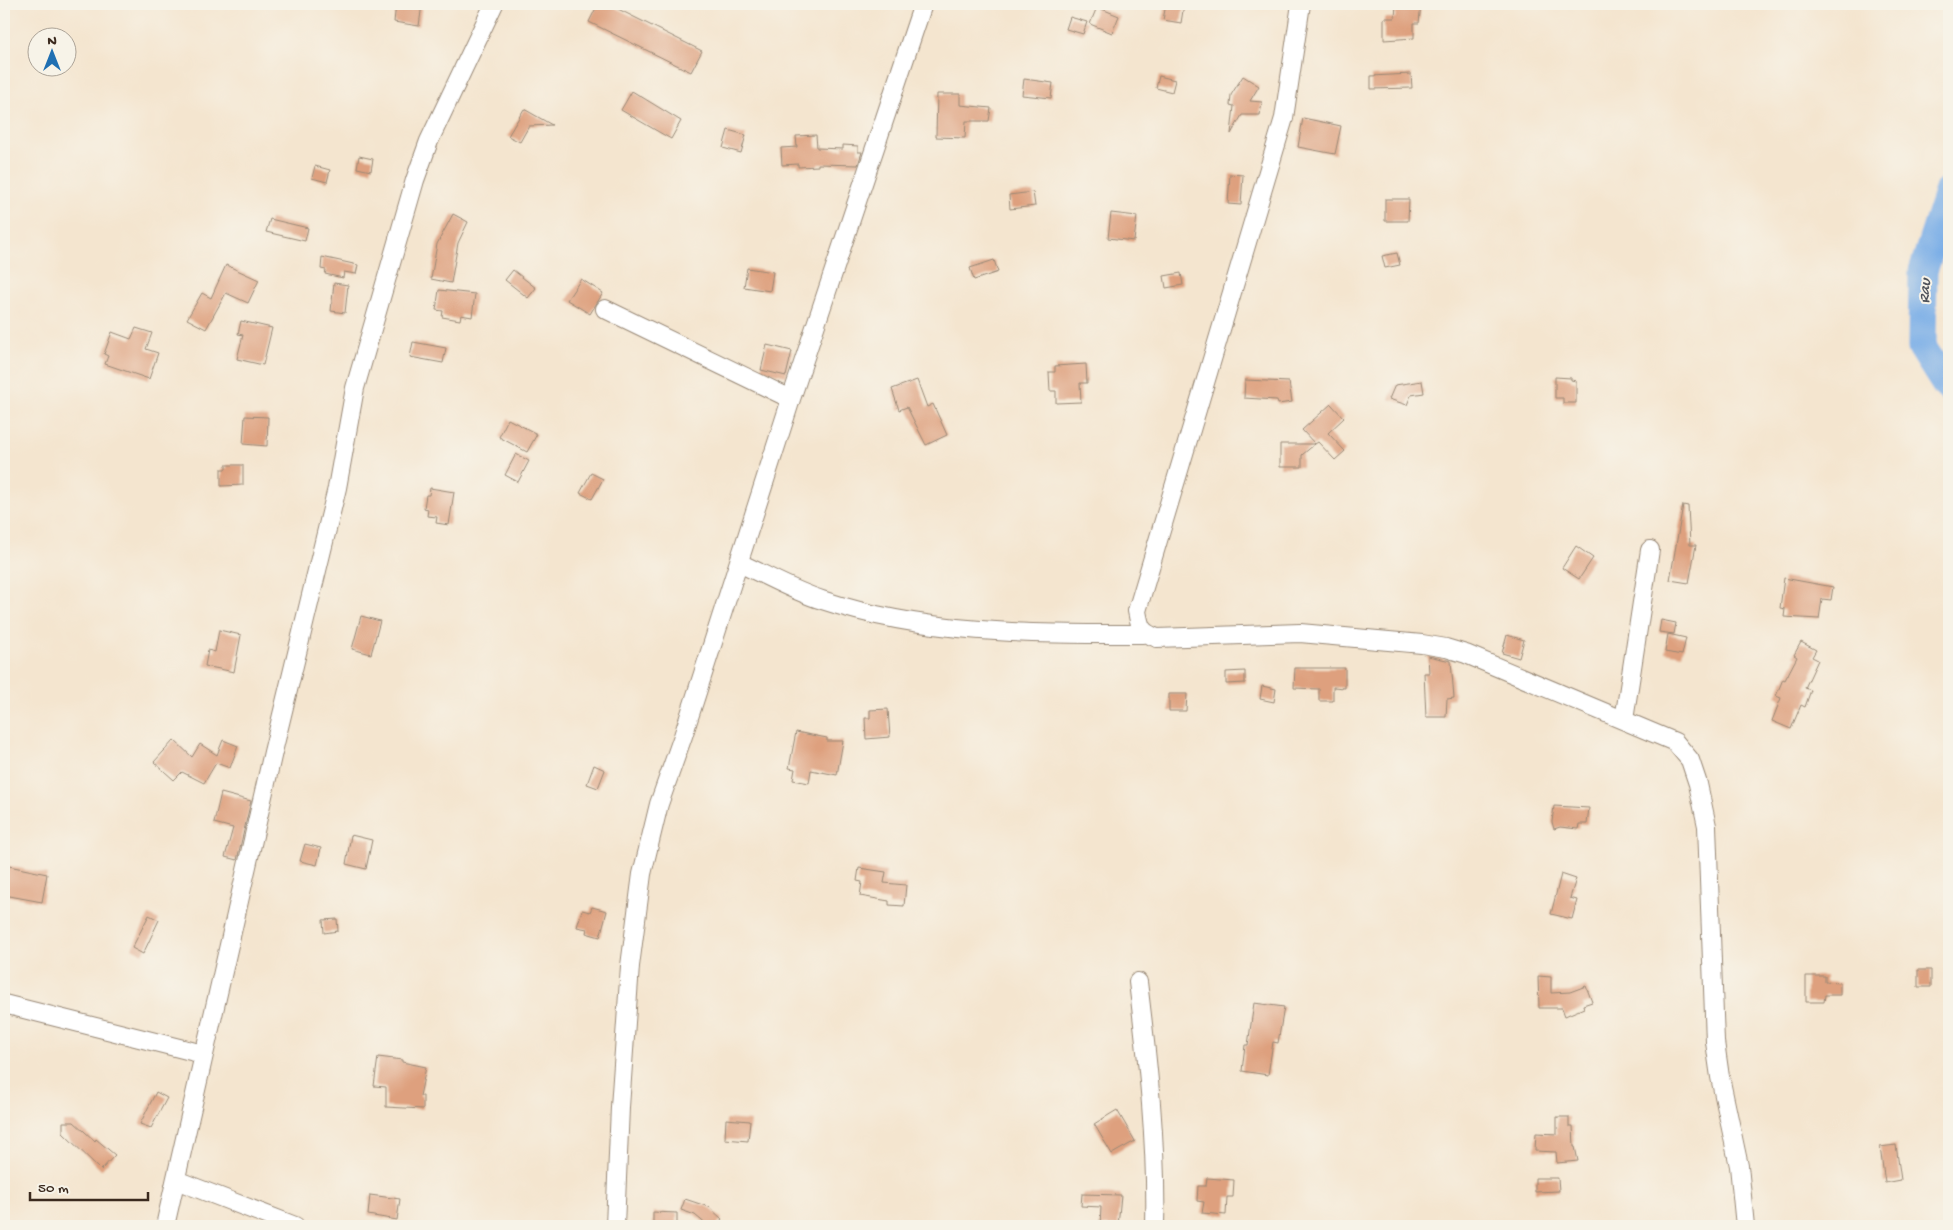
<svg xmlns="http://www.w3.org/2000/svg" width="1953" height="1230" viewBox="0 0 1953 1230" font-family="'Gochi Hand',sans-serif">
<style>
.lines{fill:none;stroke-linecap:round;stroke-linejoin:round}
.river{stroke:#7aaee7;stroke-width:29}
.building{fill:#dea07e}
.minor-casing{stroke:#988876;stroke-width:20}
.minor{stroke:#fff;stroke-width:18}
.labels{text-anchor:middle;stroke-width:4;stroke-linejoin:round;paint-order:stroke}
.water-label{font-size:16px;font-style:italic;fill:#4e525a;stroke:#f7f3e8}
</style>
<rect width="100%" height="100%" fill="#f7f3e8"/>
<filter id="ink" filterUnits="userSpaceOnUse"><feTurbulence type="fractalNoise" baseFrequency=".02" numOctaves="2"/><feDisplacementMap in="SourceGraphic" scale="10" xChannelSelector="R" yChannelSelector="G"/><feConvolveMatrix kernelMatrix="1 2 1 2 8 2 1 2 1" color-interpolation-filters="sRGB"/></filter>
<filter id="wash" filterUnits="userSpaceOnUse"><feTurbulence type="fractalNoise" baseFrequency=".0096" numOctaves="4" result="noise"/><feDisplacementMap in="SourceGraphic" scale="20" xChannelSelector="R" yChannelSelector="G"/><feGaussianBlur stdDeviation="1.12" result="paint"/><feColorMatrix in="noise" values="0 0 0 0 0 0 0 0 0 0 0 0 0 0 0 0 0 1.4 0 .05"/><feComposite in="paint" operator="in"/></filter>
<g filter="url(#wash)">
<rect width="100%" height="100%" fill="#f4e5cf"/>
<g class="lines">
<!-- river -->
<path class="river" d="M1949 190 1923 271 1922 347 1946 385 1949 388"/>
</g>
<g id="blocks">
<!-- building -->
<path class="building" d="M396 4H422L419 26 394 22Z
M598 4H608L702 51 691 72 589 22Z
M1166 4H1184L1181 23 1163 20Z
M1396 4H1421L1419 23H1414V38L1384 40V18H1395Z
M1097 7 1119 16 1112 33 1090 24Z
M1070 17 1087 22 1083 34 1066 29Z
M1411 74 1412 88 1371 89V76Z
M1159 76 1175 80 1172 92 1156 88Z
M1243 76 1259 86 1250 101 1262 102 1260 115H1242L1231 134 1234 106 1230 105 1231 95Z
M1024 79 1053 83 1051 98 1022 95Z
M632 91 681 121 671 139 621 110Z
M937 94H960V105L991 108 989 121H966L965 138 936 137Z
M524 109 552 125 529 126 520 142 508 136Z
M1303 118 1341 126 1335 154 1298 147Z
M728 130 746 135 741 153 723 148Z
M816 135 817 148 843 149V145L858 146V152H862L858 165 818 164V166L798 167V164L782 165 781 148 797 147 796 136Z
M359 156 373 159 371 171 357 168Z
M315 166 330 170 327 182 312 178Z
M1230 174 1243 175 1241 205 1228 204Z
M1033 192 1035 206 1010 209 1009 195Z
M1385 199H1409L1408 221H1385Z
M1111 213 1137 216 1134 241 1108 238Z
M453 214 468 222 458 243 451 283 431 279 437 244Z
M270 219 308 228 305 241 266 232Z
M1397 253 1400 265 1385 268 1382 256Z
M322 257 358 265 356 274 344 272 343 278 325 274 326 270 321 269Z
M994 260 998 272 974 280 970 268Z
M226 265 259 280 248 303 226 293 206 329 187 319 202 293 211 298Z
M747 268 773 272 770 291 744 287Z
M513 270 536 288 528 298 505 280Z
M1181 273 1183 285 1166 288 1164 276Z
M581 279 603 293 590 314 567 300Z
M334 283 348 285 345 313 331 311Z
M439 290 475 294 472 317 461 315 460 320 442 317 443 311 436 310Z
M241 321 272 328 263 365 237 359 243 335 238 334Z
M136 328 152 333 146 349 158 353 149 379 105 364 108 356 104 354 112 332 131 339Z
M413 342 446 348 443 363 410 357Z
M767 345 792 351 786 376 761 370Z
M1086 364 1087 383H1080L1081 402 1056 403V391H1050L1049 372H1055V366Z
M1555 377 1571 378V380L1576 381V403H1563V398H1555Z
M917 380 927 407 933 404 947 435 926 445 907 407 899 410 892 389Z
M1245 380 1289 382 1292 402 1278 404 1277 400 1244 398Z
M1422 381 1424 393 1411 395 1407 405 1389 399 1395 385Z
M1331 404 1344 418 1328 433 1345 451 1335 460 1318 442 1315 444 1302 430Z
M245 416 268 417 267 446 243 444Z
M508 419 537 434 527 452 499 437Z
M1280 444H1315L1302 455V467H1280Z
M516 454 529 461 518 482 505 475Z
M226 465H243V485L221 486V469H226Z
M591 473 603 479 592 499 580 493Z
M430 488 454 492 449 525 436 523 437 517 427 516 428 509 424 508 426 495H429Z
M1683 505 1688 506 1690 545H1696L1689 583 1670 580Z
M1576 546 1593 558 1579 579 1562 568Z
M1784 578 1833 587 1831 600 1822 599 1819 619 1784 617 1785 609 1780 608Z
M361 616 380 621 371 654 352 649Z
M1661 620 1676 623 1674 634 1659 632Z
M219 630 241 635 234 672 205 666 208 650 215 652Z
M1668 634 1686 638 1682 655 1665 652Z
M1507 635 1524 640 1519 658 1502 653Z
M1801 642 1816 650 1812 657 1818 660 1805 688 1811 690 1805 707 1801 705 1791 729 1772 721 1781 698 1776 696 1783 679 1785 680 1797 657 1794 655Z
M1428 656 1451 661 1454 698 1447 699 1446 717H1426L1424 673H1429Z
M1295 668H1345V688L1333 687V701H1319V689L1294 688Z
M1245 671V683L1226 684V672Z
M1262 686 1276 689 1274 702 1260 699Z
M1169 694H1187L1186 711H1169Z
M888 709 890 737 866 739 865 718H870V710Z
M796 732 827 738V741H843L837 775 811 770 809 783 793 780 795 769 789 768Z
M174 740 192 757 200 744 217 755 223 740 238 746 230 768 216 763 204 783 182 772 174 780 154 762Z
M594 765 605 770 598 788 587 784Z
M221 793 251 801 237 860 225 857 233 828 214 823Z
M1554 806 1589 808 1587 824H1579L1578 829 1560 827 1554 829 1552 822Z
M351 835 372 840 366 869 346 864Z
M305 844 321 848 317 865 300 861Z
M4 865 47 874 42 902 4 895Z
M859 868 886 872 884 883 906 885 904 906 889 905V901L860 896 862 882 857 881Z
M1561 874 1576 879 1570 898 1577 900 1572 919 1551 914Z
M592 907 607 911 600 937 586 933 587 929 577 927 582 910 590 912Z
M149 915 159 920 143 954 132 948Z
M337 919 338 931 324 933 323 920Z
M1918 970H1931V987H1918Z
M1538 976 1551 977V993L1570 992 1586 986 1592 1002 1583 1005 1584 1008 1565 1016 1562 1008H1539Z
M1806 976H1825V982L1840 983V995H1825L1824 1002H1806Z
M1254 1003 1284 1007 1278 1043 1273 1042 1268 1075 1242 1071 1245 1045H1248Z
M378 1057 402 1060V1062L426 1067 420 1096H423V1109L386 1107V1087L374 1086Z
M156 1092 167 1098 151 1128 140 1124Z
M1117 1110 1135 1141 1112 1154 1094 1124Z
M1557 1117H1569V1126H1573L1574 1147H1575L1578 1161 1557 1163 1556 1152 1535 1151 1536 1133 1557 1134Z
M726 1119 750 1121 748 1141 725 1139Z
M63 1122H74L95 1141 96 1139 115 1155 101 1170 63 1133Z
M1896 1145 1901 1180 1885 1183 1880 1147Z
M1207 1178 1234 1180 1233 1197H1227L1226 1215 1202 1213 1204 1202 1197 1201 1198 1186H1206Z
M1535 1178H1558L1559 1191 1535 1192Z
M1082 1194 1121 1195 1118 1226H1100L1101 1207 1081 1206Z
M370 1195 400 1199 397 1220 368 1215Z
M685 1199 709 1207 722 1219 716 1226H708L695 1215 681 1210Z
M653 1212 677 1213V1226H653Z"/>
</g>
</g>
<g filter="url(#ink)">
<use href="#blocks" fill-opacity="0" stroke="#988876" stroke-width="1"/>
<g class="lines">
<defs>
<path id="minor" d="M1301 4 1284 118 1137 611C1140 628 1141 632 1157 638L1300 633 1422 644 1446 648 1466 654 1675 742 1690 760 1698 784 1707 826 1715 1042 1720 1077 1739 1166 1745 1226
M605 309 791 399
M739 563C766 575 793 591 822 600 927 635 1035 634 1144 634
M1624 720 1650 550
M1138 982C1148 1063 1157 1145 1155 1226
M4 1004 203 1054
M176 1180 295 1226
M165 1226 273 752 337 488 355 388 415 180 429 141 494 4
M615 1226 620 1107 630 966 642 874 659 804 683 736 791 399 923 4"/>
</defs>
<!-- minor casing -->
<use href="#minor" class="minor-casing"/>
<!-- minor -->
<use href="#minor" class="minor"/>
</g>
</g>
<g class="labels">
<!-- water labels -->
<g class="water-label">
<text transform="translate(1923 291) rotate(-88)" y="6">Rau</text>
</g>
</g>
<!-- margin -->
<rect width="1953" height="1230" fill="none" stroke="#f7f3e8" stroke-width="20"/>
<!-- north arrow -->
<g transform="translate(52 52)"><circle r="24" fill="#f7f3e8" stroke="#aca397"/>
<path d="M0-4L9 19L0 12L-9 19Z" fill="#1f6fb2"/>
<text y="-8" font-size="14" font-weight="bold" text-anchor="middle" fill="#3b2a1e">N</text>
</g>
<!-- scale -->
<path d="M30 1192v8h118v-8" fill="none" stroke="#3b2a1e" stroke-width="2.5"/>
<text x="38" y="1192" font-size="15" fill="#3b2a1e" stroke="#f7f3e8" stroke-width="4" paint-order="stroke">50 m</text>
</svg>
